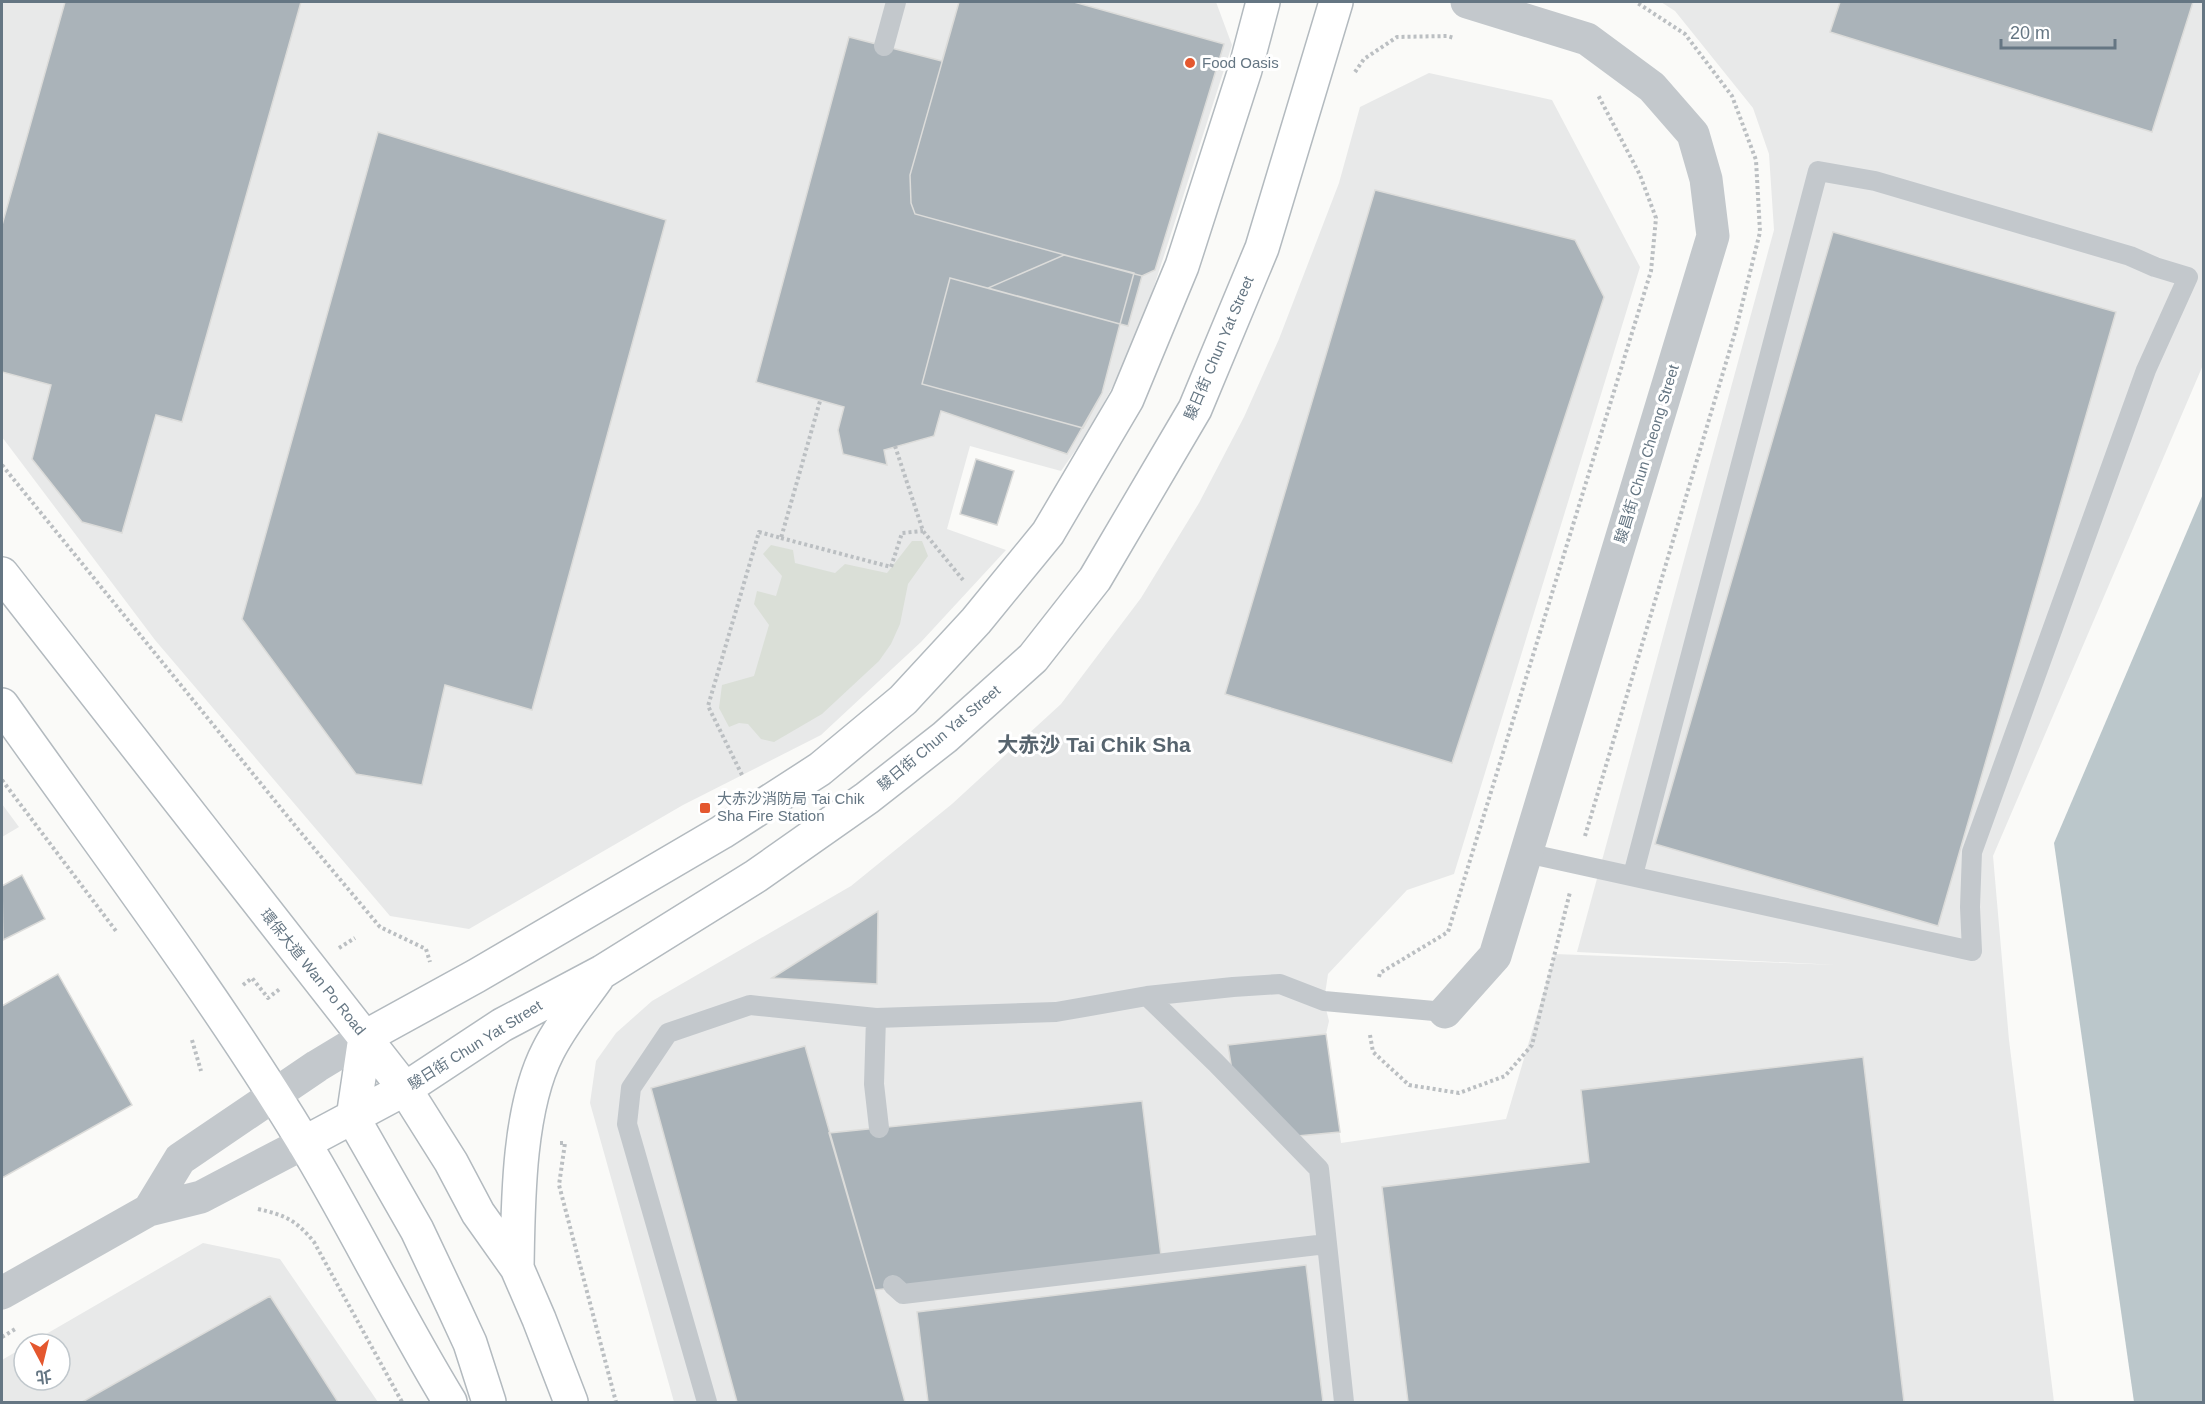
<svg xmlns="http://www.w3.org/2000/svg" width="2205" height="1404" viewBox="0 0 2205 1404" font-family="Helvetica,'Noto Sans TC',sans-serif">
<style>
.built{fill:#e8e9e9}
.green{fill:#dadfd7}
.water{fill:#bbc7cb}
.building{fill:#aab3b9;stroke:#dcdcda;stroke-width:1.5}
.lines{fill:none;stroke-linecap:round;stroke-linejoin:round}
.secondary-casing{stroke:#b3babf;stroke-width:36}
.path{stroke:#bbbfc2;stroke-width:4;stroke-dasharray:3 3;stroke-linecap:butt}
.lane{stroke:#c3c8cc;stroke-width:20}
.street{stroke:#c3c8cc;stroke-width:33}
.secondary{stroke:#fff;stroke-width:33}
.poi-dot{fill:#e4572e;stroke:#fff;stroke-width:2}
.labels{text-anchor:middle;stroke-width:6;stroke-linejoin:round;paint-order:stroke}
.poi-label{font-size:15px;fill:#657683;stroke:#fff;text-anchor:start}
.street-label{font-size:15px;fill:#657683;stroke:#fff}
.district-label{font-size:21px;font-weight:bold;fill:#57646e;stroke:#fff}
</style>
<rect width="100%" height="100%" fill="#fafaf8"/>
<!-- built -->
<path class="built" d="M2 2H1216L1232 45 1136 342 1089 431 1061 471 970 446 947 529 1006 550 921 642 821 735 683 805 469 929 390 916 155 640 2 437Z
M1661 2H2203V365L1993 856 2009 1040 2054 1402H674L590 1103 596 1061 616 1033 652 1001 851 886 952 804 1061 704 1141 598 1199 503 1244 417 1279 339 1339 183 1360 107 1429 73 1552 100 1640 267 1454 874 1407 890 1328 974 1324 1001 1329 1021 1326 1034 1341 1143 1506 1119 1555 954 1837 965 1577 952 1774 230 1769 154 1753 108 1675 11Z
M2 804 19 827 2 837Z
M203 1243 280 1259 378 1402H2V1360L24 1347V1380H60V1344H29Z"/>
<!-- green -->
<path class="green" d="M912 541H922L928 556 908 584 900 624 891 644 879 661 822 714 774 742 761 739 748 724 739 723 729 727 719 708 722 685 754 676 769 625 754 604 757 591 776 596 782 576 763 554 771 545 793 550 795 563 835 573 845 564 887 573Z"/>
<!-- water -->
<path class="water" d="M2203 494V1402H2134L2054 843Z"/>
<!-- building -->
<path class="building" d="M65 2H301L182 422 156 415 122 533 82 522 32 459 51 385 2 372V225Z
M959 2H1074L1224 44 1155 270 1142 276 915 214 911 203 910 175Z
M959 2H1074L1224 44 1155 270 1142 276 1128 326 1120 324 1102 393 1067 454 941 411 934 436 884 450 887 465 843 454 838 430 844 407 756 382 849 37 942 61Z
M1840 2H2193L2152 132 1830 32Z
M378 132 666 220 532 710 445 685 422 785 356 774 242 619Z
M1375 190 1575 240 1604 297 1452 763 1225 694Z
M1833 232 2116 312 1938 926 1655 844Z
M1064 255 1134 273 1120 324 988 288Z
M950 278 1120 324 1102 393 1083 428 922 384Z
M976 459 1014 471 997 525 960 514Z
M22 875 45 919 3 940 2 886Z
M878 911 877 984 772 978Z
M58 974 132 1105 2 1178V1006Z
M1326 1034 1340 1132 1297 1136 1233 1077 1228 1045Z
M805 1046 875 1290 905 1402H737L651 1088Z
M1863 1057 1904 1402H1408L1382 1187 1589 1162 1581 1090Z
M1142 1101 1161 1256 875 1290 829 1133Z
M1306 1265 1323 1402H928L917 1312Z
M270 1296 338 1402H82Z"/>
<g class="lines">
<defs>
<path id="secondary" d="M2 574 405 1089 451 1162 478 1213 517 1268 539 1319 571 1402
M2 705C104 849 211 990 303 1141 355 1227 398 1317 450 1402
M365 1037 476 976 722 832 820 769 903 700 976 621 1048 533 1127 399 1182 266 1245 70 1263 2
M365 1037 353 1118 417 1230 452 1304 470 1343 489 1402
M304 1143 405 1089 502 1025 602 972 756 876 867 798 945 737 1033 658 1095 579 1195 409 1262 248 1336 2
M517 1268C518 1204 518 1109 548 1051 561 1025 580 1002 597 978"/>
</defs>
<!-- secondary casing -->
<use href="#secondary" class="secondary-casing"/>
<!-- path -->
<path class="path" d="M1355 72 1364 59 1397 37 1447 36 1454 38
M895 446 923 531 963 580
M2 465 297 828 380 927 426 949 430 962
M781 538 891 567 902 533 923 531
M742 775 708 706 759 532 781 538 820 401
M2 780 116 931
M1585 836 1736 329 1760 232 1756 160 1732 96 1685 34 1636 2
M339 948 355 938
M1379 977 1380 973 1448 932 1651 271 1656 218 1640 175 1598 95
M243 985 252 978 268 998 281 988
M1370 1035 1373 1052 1409 1085 1459 1093 1505 1076 1532 1045 1570 892
M192 1040 201 1071
M560 1143H565L559 1185 616 1402
M258 1209C285 1215 296 1220 314 1242L402 1402
M2 1337 17 1328"/>
<!-- lane -->
<path class="lane" d="M884 46 896 2
M1526 853 1972 951 1970 907 1972 852 2146 370 2188 277 2155 267 2130 256 1875 181 1818 171 1633 875
M1147 996 1216 1063 1319 1169 1344 1402
M876 1018 874 1084 879 1128
M893 1285 903 1294 1326 1244
M707 1402 627 1124 631 1088 668 1033 750 1005 876 1018 1056 1012 1147 996 1233 987 1280 984 1324 1001 1445 1012"/>
<!-- street -->
<path class="street" d="M1445 1012 1495 956 1713 236 1706 179 1693 134 1652 87 1587 39 1467 2
M149 1210 180 1159 317 1066 365 1037
M2 1293 149 1210 201 1197 304 1143"/>
<!-- secondary -->
<use href="#secondary" class="secondary"/>
</g>
<!-- markers -->
<g class="poi-dot">
<circle cx="1190" cy="63" r="6"/>
<rect x="699" y="802" width="12" height="12" rx="3"/>
</g>
<g class="labels">
<!-- poi labels -->
<g class="poi-label">
<text x="1202" y="68">Food Oasis</text>
<text x="717" y="804">大赤沙消防局 Tai Chik<tspan x="717" dy="17">Sha Fire Station</tspan></text>
</g>
<!-- street labels -->
<g class="street-label">
<text transform="translate(1219 348) rotate(-67)" y="5">駿日街 Chun Yat Street</text>
<text transform="translate(1647 454) rotate(-73)" y="5">駿昌街 Chun Cheong Street</text>
<text transform="translate(939 738) rotate(-40)" y="5">駿日街 Chun Yat Street</text>
<text transform="translate(313 972) rotate(51)" y="5">環保大道 Wan Po Road</text>
<text transform="translate(475 1045) rotate(-32)" y="5">駿日街 Chun Yat Street</text>
</g>
<!-- district labels -->
<g class="district-label">
<text x="1094" y="752">大赤沙 Tai Chik Sha</text>
</g>
</g>
<!-- border -->
<rect width="2205" height="1404" fill="none" stroke="#657683" stroke-width="6"/>
<!-- north arrow -->
<g transform="translate(42 1362) rotate(173)"><circle r="28" fill="#ffffff" stroke="#c1c8cd" stroke-width="1.5"/>
<path d="M0-4.5L10 22L0 15L-10 22Z" fill="#e4572e"/>
<text y="-9" font-size="16" font-weight="bold" text-anchor="middle" fill="#657683">北</text>
</g>
<!-- scale -->
<path d="M2001 39v9h114v-9" fill="none" stroke="#657683" stroke-width="3"/>
<text x="2010" y="39" font-size="18" fill="#657683" stroke="#ffffff" stroke-width="4.5" paint-order="stroke">20 m</text>
</svg>
